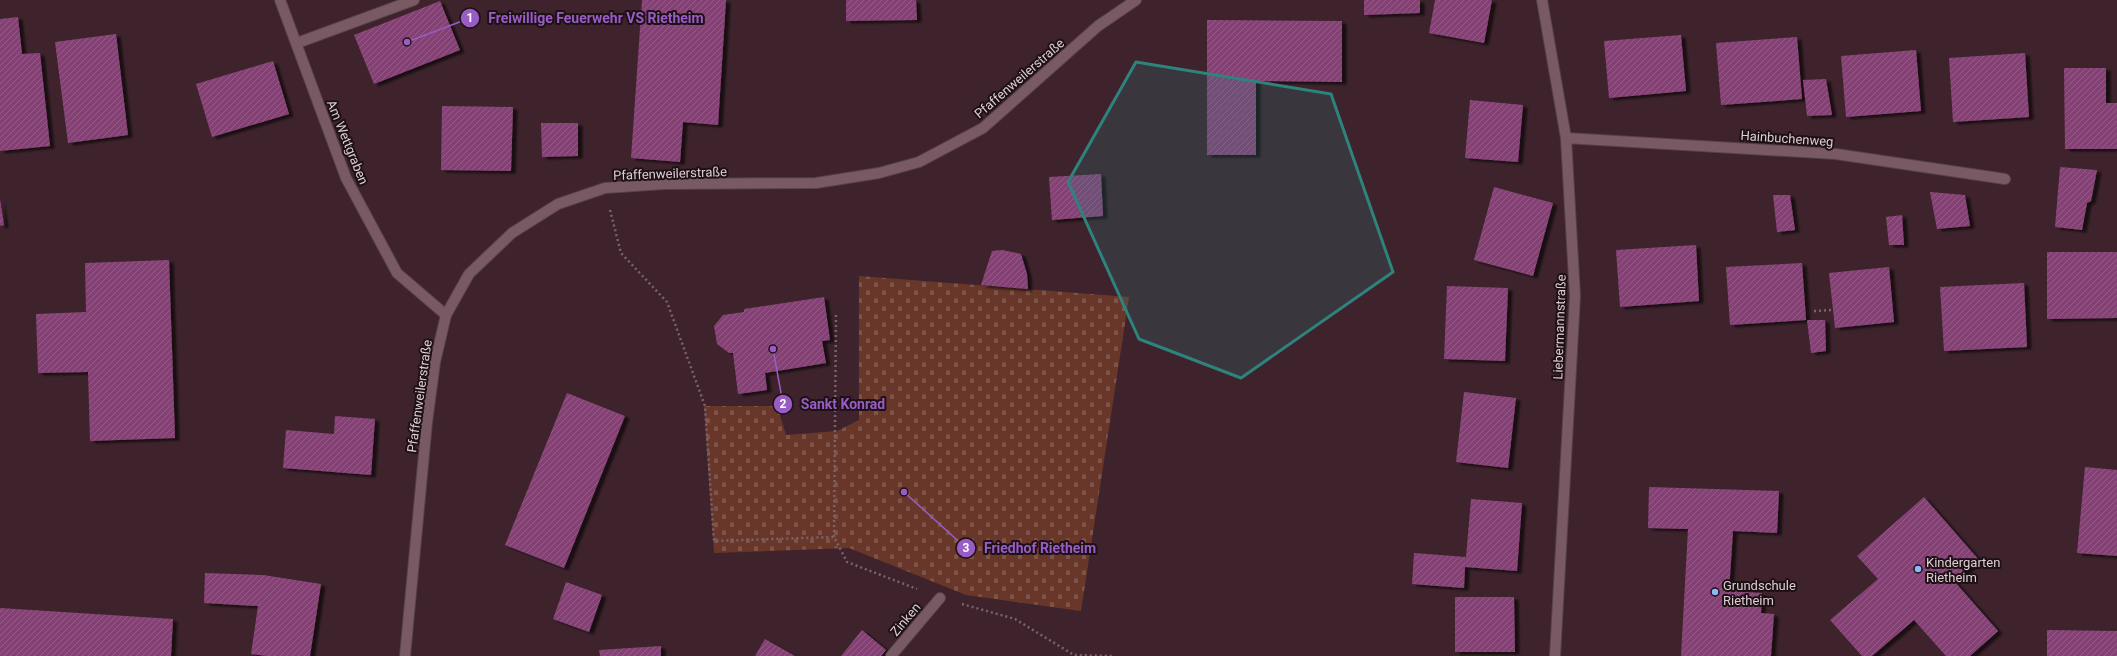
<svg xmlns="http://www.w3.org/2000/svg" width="2117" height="656" viewBox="0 0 2117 656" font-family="Roboto,sans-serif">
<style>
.cemetery{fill:url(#cemetery-stones)}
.building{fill:url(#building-hatch);filter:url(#shadow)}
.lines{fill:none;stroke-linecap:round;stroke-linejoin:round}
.service-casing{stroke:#58424a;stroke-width:12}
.minor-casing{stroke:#58424a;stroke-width:12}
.tertiary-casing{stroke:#58424a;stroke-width:12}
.path{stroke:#7b636c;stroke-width:2.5;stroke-dasharray:2 3;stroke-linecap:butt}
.service{stroke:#795a64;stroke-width:10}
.minor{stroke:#795a64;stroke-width:10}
.tertiary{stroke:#795a64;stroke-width:10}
.marked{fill:#2e837d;fill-opacity:0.2;stroke:#2e837d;stroke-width:3;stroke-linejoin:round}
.poi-dot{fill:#8cb9fc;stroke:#1d1115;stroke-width:1.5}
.labels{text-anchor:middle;stroke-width:4;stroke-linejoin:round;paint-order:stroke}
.street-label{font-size:13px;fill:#dfcdd3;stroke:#1d1115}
.poi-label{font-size:13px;fill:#dfcdd3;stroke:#1d1115;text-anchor:start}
.leader{fill:none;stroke:#995cc5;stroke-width:1.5}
.callout-dot{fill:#995cc5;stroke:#1d1115;stroke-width:1.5}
.mark-label{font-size:12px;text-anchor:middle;font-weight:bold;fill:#fff}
.callout-label{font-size:14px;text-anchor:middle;font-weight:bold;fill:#995cc5;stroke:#1d1115;stroke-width:4;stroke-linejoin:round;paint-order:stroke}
</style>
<defs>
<pattern id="cemetery-stones" width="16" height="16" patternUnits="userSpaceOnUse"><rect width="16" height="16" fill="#69372a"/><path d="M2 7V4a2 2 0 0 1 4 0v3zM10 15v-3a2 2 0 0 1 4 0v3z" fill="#7e5348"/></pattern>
<pattern id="building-hatch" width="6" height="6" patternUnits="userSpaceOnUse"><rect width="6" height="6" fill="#834373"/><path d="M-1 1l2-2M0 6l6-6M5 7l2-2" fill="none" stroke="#945d86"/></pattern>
<filter id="shadow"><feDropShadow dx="4.5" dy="2.5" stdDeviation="1" flood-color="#0009"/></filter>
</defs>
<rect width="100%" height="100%" fill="#3e232d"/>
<!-- cemetery -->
<path class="cemetery" d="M859 276 1129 297 1081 611 966 595 849 548 714 553 704 406H777L786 435 837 431 859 420Z"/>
<!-- building -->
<path class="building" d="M642 0H726L718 125 683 122 680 162 631 158Z
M846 0H916L917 20 846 21Z
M1364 0H1420V13L1364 15Z
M1435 0H1492L1484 43 1429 33Z
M440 1 460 50 374 84 354 35Z
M18 17 22 54 40 53 50 146 0 151V19Z
M1207 20 1342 21V82L1256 81V155H1207Z
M116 34 128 135 68 143 55 42Z
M1681 35 1686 91 1609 98 1604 41Z
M1797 37 1802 99 1721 105 1716 43Z
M1916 50 1921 111 1846 117 1841 56Z
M2025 53 2029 117 1953 122 1949 58Z
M273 61 289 114 212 137 196 84Z
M2064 68H2106V103H2117V149H2065Z
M1826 79 1832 115 1807 116 1803 80Z
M1470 100 1523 105 1518 162 1465 158Z
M442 106 513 107 511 171 441 170Z
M541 123H578V156L542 157Z
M2060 167 2097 170 2091 201 2087 203 2082 230 2055 227Z
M1101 174 1103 216 1052 220 1049 177Z
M1494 187 1553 203 1533 276 1474 260Z
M1930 192 1965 195 1970 226 1937 229Z
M1773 195H1790L1795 230 1777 232Z
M0 199 4 225 0 226Z
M1902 215 1904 245H1889L1886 217Z
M1696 245 1699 301 1620 307 1616 250Z
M1002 250 1021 254 1027 274 1028 289 981 285 992 251Z
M2047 252H2117V318L2047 319Z
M169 260 175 438 90 441 88 372 38 373 36 314 86 312 85 263Z
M1802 263 1806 320 1730 325 1726 267Z
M1889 267 1894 322 1835 328 1829 273Z
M2024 283 2027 347 1944 351 1940 287Z
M1447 286 1508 288 1505 361 1444 359Z
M824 297 830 340 822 341 826 363 765 373 767 390 738 394 733 353H729L717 344 714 326 723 315 744 312V309Z
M1807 320H1825L1826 351 1811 353Z
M1464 392 1516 398 1508 468 1456 462Z
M567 393 625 416 564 568 505 545Z
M335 416 375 419 371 475 283 468 286 430 334 434Z
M2085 467 2117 470V556L2077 553Z
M1649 487 1779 491 1777 533 1733 531 1729 591 1762 593 1761 613 1774 614 1771 656H1681L1688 529 1648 528Z
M1924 497 1979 560 1954 581 1998 631 1970 656H1946L1914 620 1872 656H1862L1830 620 1878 579 1857 556Z
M1471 499 1522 503 1517 571 1465 567 1464 588 1412 584 1414 553 1466 557Z
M205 573 263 575 321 584 310 656H267L251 654 258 606 204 603Z
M566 582 602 595 589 632 553 619Z
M1455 597H1514L1515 652H1455Z
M0 608 173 619 171 656H0Z
M862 630 886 650 881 656H841Z
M2047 630 2117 631V656H2047Z
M765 639 795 656H755Z
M661 646V656H600L599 650Z"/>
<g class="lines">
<defs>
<path id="service" d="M297 43 414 0"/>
<path id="minor" d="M280 0 346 178 397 273 446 315
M1542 0 1566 138 1575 296 1555 656
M1566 138 1836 154 2005 179
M891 656 940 598"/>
<path id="tertiary" d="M405 656 427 422 435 362 446 315 469 274 512 233 558 204 605 188 664 184 816 183 879 173 919 162 983 128 1098 26 1136 0"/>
</defs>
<!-- service casing -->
<use href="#service" class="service-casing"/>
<!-- minor casing -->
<use href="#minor" class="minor-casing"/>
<!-- tertiary casing -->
<use href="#tertiary" class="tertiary-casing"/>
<!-- path -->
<path class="path" d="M610 210 621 253 667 302 705 406 714 541 834 537 847 562 917 589
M1814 311 1833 310
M834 537 836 312
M962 604 1015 619 1074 655 1114 656"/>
<!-- service -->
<use href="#service" class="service"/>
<!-- minor -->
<use href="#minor" class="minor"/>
<!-- tertiary -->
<use href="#tertiary" class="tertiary"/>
</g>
<!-- marked area -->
<path class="marked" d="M1136 62 1331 94 1393 272 1241 378 1139 339 1068 182Z"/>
<!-- markers -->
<g class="poi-dot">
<circle cx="1918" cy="569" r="4"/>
<circle cx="1715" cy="592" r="4"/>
</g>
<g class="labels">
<!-- street labels -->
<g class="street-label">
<text transform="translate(1019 78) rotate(-41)" y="5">Pfaffenweilerstraße</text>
<text transform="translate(1787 138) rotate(4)" y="5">Hainbuchenweg</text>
<text transform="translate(348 142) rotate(68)" y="5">Am Wettgraben</text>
<text transform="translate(670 173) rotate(-2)" y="5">Pfaffenweilerstraße</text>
<text transform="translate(1559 327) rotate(-88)" y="5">Liebermannstraße</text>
<text transform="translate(419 396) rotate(-82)" y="5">Pfaffenweilerstraße</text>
<text transform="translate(905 619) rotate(-50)" y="5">Zinken</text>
</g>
<!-- poi labels -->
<g class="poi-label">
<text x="1926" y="567">Kindergarten<tspan x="1926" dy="15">Rietheim</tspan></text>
<text x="1723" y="590">Grundschule<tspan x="1723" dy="15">Rietheim</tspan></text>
</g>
</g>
<!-- callouts -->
<path class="leader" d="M407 42L470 18M773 349L783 404M904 492L966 548"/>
<g class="callout-dot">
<circle cx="407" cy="42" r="4"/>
<circle cx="773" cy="349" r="4"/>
<circle cx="904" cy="492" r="4"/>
<circle cx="470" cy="18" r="10"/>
<circle cx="783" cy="404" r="10"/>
<circle cx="966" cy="548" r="10"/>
</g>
<g class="mark-label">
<text x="470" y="22">1</text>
<text x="783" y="408">2</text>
<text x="966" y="552">3</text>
</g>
<g class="callout-label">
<text x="596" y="23">Freiwillige Feuerwehr VS Rietheim</text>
<text x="843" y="409">Sankt Konrad</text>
<text x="1040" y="553">Friedhof Rietheim</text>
</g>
</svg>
